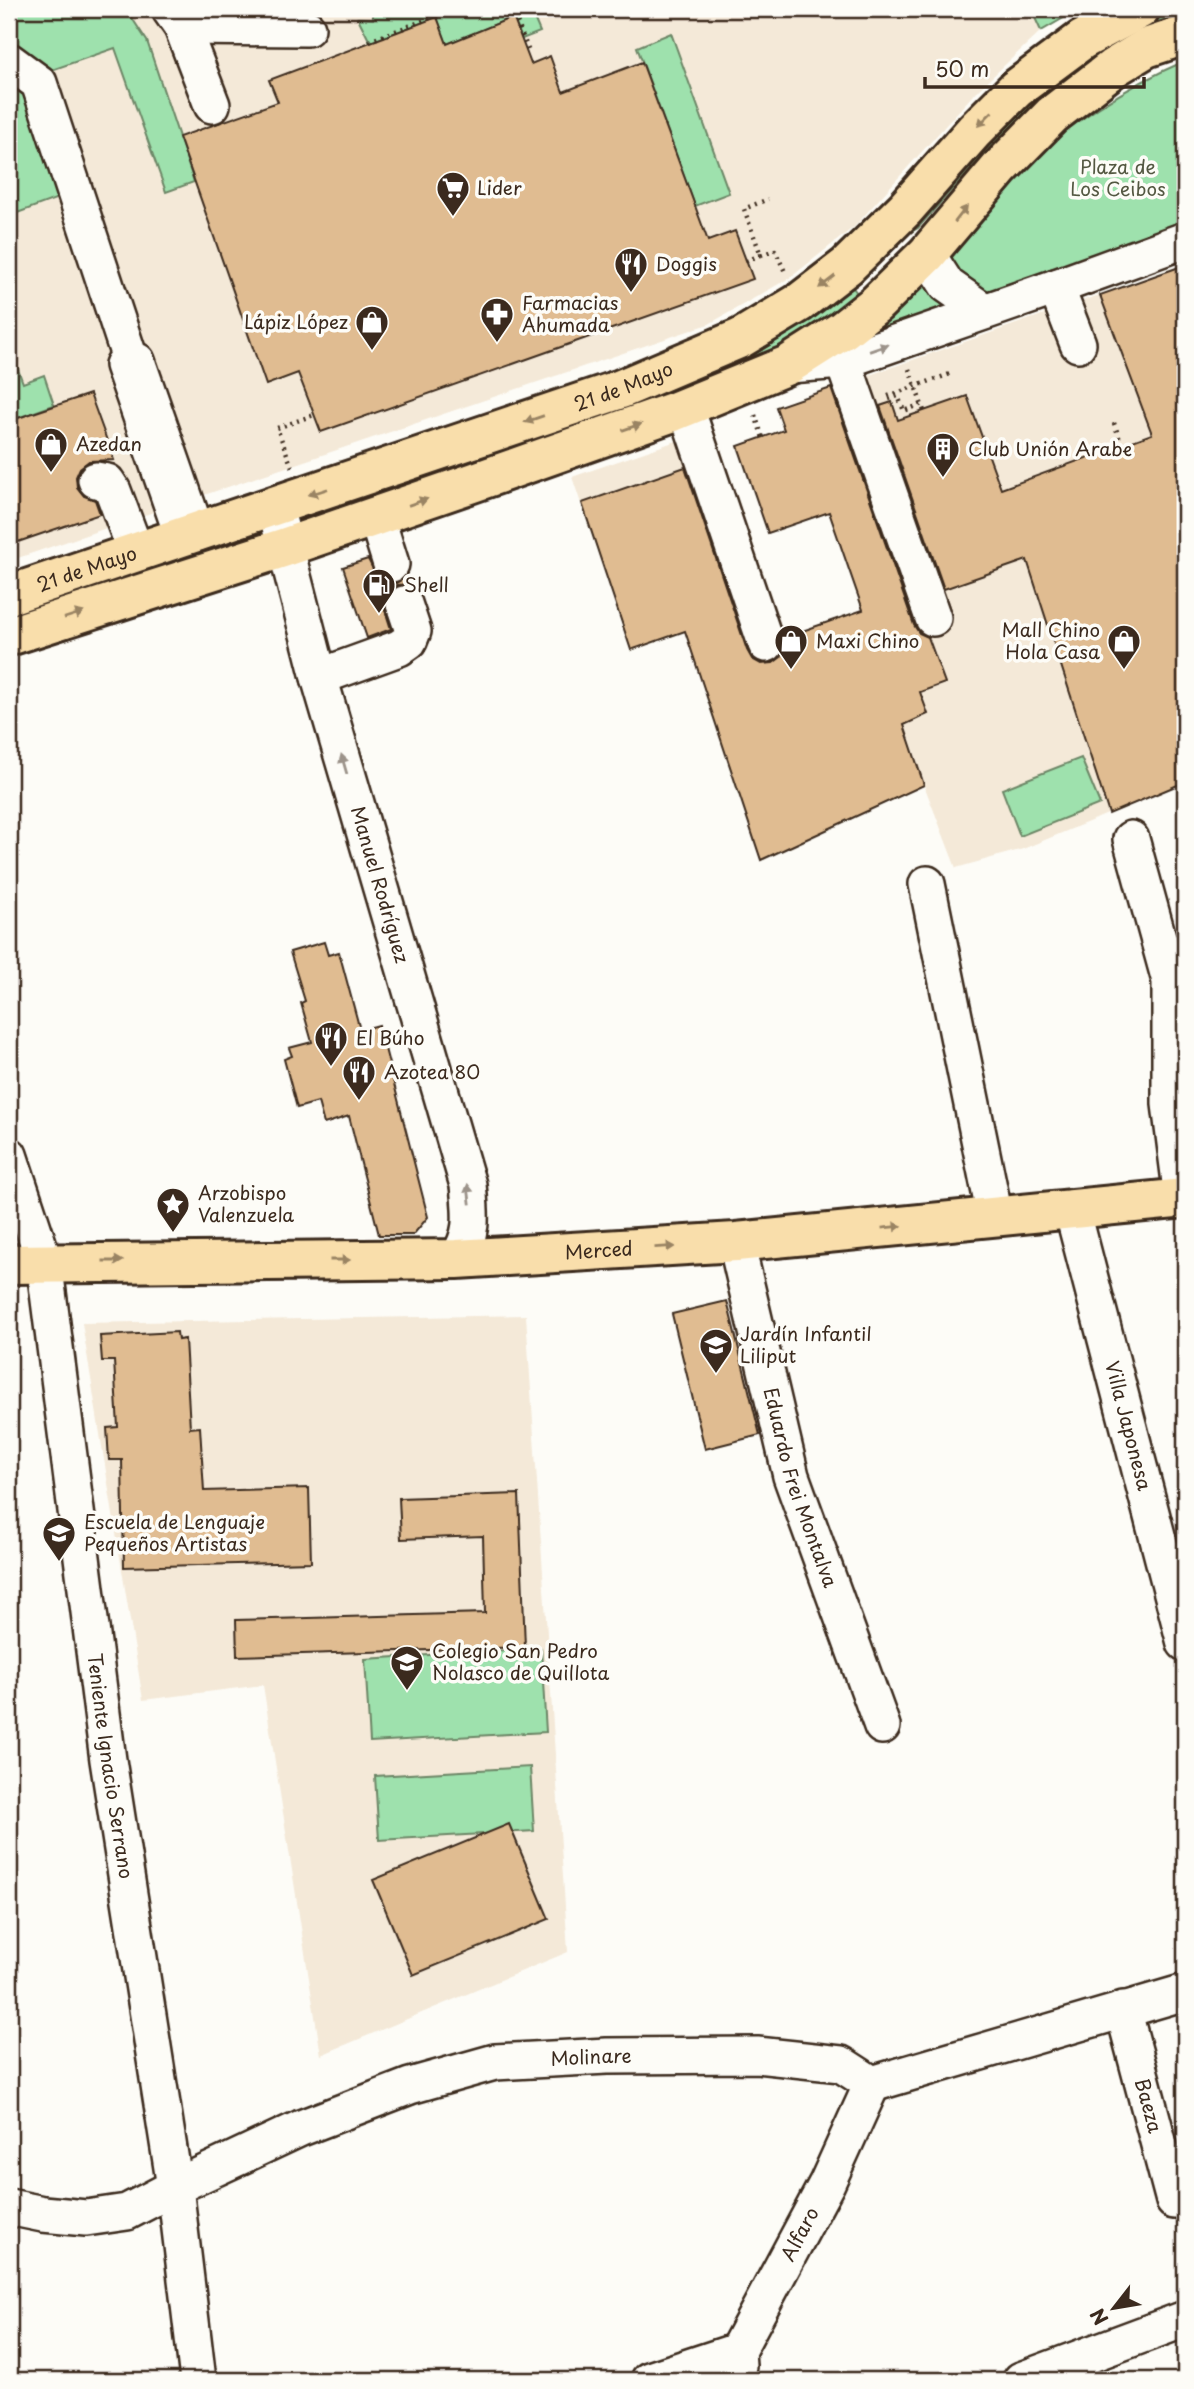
<svg xmlns="http://www.w3.org/2000/svg" width="1194" height="2389" viewBox="0 0 1194 2389" font-family="'Playpen Sans',sans-serif">
<style>
.built{fill:#f4e9d8}
.green{fill:#9ee1ad;stroke:#6c8666;stroke-width:2}
.building{fill:#e0bc91;stroke:#3b2a1e;stroke-width:2}
.lines{fill:none;stroke-linecap:round;stroke-linejoin:round}
.minor-casing{stroke:#3b2a1e;stroke-width:40}
.major-casing{stroke:#3b2a1e;stroke-width:44}
.path{stroke:#3b2a1e;stroke-width:4.5;stroke-dasharray:2 5;stroke-linecap:butt}
.minor{stroke:#fdfcf7;stroke-width:35}
.major{stroke:#f9deab;stroke-width:38}
.oneway{fill:#9a8464}
.oneway2{fill:#9c938a}
.labels{text-anchor:middle;stroke-width:7;stroke-linejoin:round;paint-order:stroke}
.park-label{font-size:19px;fill:#545842;stroke:#fdfcf7}
.poi-label{font-size:19px;fill:#3b2a1e;stroke:#fdfcf7;text-anchor:start}
.street-label{font-size:19px;fill:#3b2a1e;stroke:#fdfcf7}
</style>
<rect width="100%" height="100%" fill="#fdfcf7"/>
<filter id="ink" filterUnits="userSpaceOnUse"><feTurbulence type="fractalNoise" baseFrequency=".0143" numOctaves="2"/><feDisplacementMap in="SourceGraphic" scale="14" xChannelSelector="R" yChannelSelector="G"/><feConvolveMatrix kernelMatrix="1 2 1 2 8 2 1 2 1" color-interpolation-filters="sRGB"/></filter>
<g filter="url(#ink)">
<!-- built -->
<path class="built" d="M9 9H1031L1041 31 973 95 854 227 791 277 709 324 9 561Z
M1185 265V782L1023 849 956 868 924 785 761 860 685 631 631 650 572 477 714 428 785 637 863 610 912 590 852 381Z
M526 1315 568 1952 321 2055 263 1685 143 1700 82 1323Z"/>
<!-- green -->
<path class="green" d="M9 9H126L147 41 194 182 166 192 115 48 46 72 9 46Z
M373 9H536L531 11 540 32 522 39 513 17 447 44 437 17 370 42 358 18 373 19Z
M1031 9H1079L1041 31Z
M1167 9H1185V19L1114 48 1053 89 987 149 918 228 909 233 904 230 1016 99 1154 14Z
M671 33 729 193 695 206 637 47Z
M1185 61V224L1007 289 982 292 962 285 948 257C972 228 996 199 1021 171 1063 126 1129 85 1185 61Z
M9 84 28 98 61 197 9 216Z
M919 276 957 311 847 348Z
M851 285 860 297 815 331 743 369 506 453 517 437 662 390 725 366 810 318 838 298Z
M9 345 23 383 44 375 54 405 9 421Z
M356 496 361 510 310 528 305 514Z
M226 541 246 548 16 617 122 576Z
M1081 758 1100 804 1020 836 1002 789Z
M541 1648 546 1732 370 1742 365 1659Z
M530 1767 534 1831 379 1840 375 1776Z"/>
<!-- building -->
<path class="building" d="M437 17 447 44 513 17 531 64 550 56 563 92 642 62 708 241 735 231 753 279 321 432 298 373 266 385 179 137 278 102 269 80Z
M1185 265V782L1109 814 1027 560 944 589 880 406 892 402 898 420 967 396 1001 489 1152 434 1100 295Z
M831 388 914 625 919 633 928 637 945 683 920 692 928 714 904 725 924 785 761 860 685 631 631 650 582 503 685 467 747 650 752 659 761 664 773 663 781 657 786 649 785 637 863 610 829 512 768 533 738 446 784 430 776 407Z
M90 394 114 460 89 461 80 468 76 477 77 487 84 496 95 500 100 514 9 545V421Z
M368 559 378 579 386 583H396L406 577 409 584 397 585 389 591 385 599V610L391 629 367 638 343 567Z
M324 942 328 955 339 952 360 1030 379 1025 428 1217 413 1235H379L349 1116 324 1124 318 1102 297 1108 284 1059 292 1056 289 1048 312 1042 301 1003 305 1001 290 952Z
M727 1301 760 1435 705 1449 672 1314Z
M177 1332 178 1340 185 1339 190 1428 200 1427 204 1491 309 1488 311 1562 124 1567 122 1460H109L107 1428 118 1427 114 1361H102L100 1336Z
M519 1494 525 1647 237 1656 236 1620 485 1613 483 1536 401 1539 399 1498Z
M509 1824 549 1919 413 1975 373 1880Z"/>
<g class="lines">
<defs>
<g id="minor">
<path d="M170 10 182 27 212 105"/>
<path d="M182 27 307 28"/>
<path d="M9 61 39 83 131 362"/>
<path d="M927 254 947 285 984 311"/>
<path d="M1056 287 1078 344"/>
<path d="M843 361 933 618"/>
<path d="M788 365 843 361 1056 287 1185 240"/>
<path d="M686 408 766 644"/>
<path d="M96 480 107 482 113 491 136 552"/>
<path id="s1" d="M275 507 319 677 468 1185C471 1216 474 1232 457 1259"/>
<path d="M376 516 391 564"/>
<path d="M183 537 123 365 137 361 197 533"/>
<path d="M319 677 399 648 409 641 413 631 404 604"/>
<path d="M1131 839 1170 981V1104L1182 1198"/>
<path d="M927 884 995 1217"/>
<path id="s2" d="M9 1155 44 1261 108 1760 175 2187 198 2380"/>
<path id="s3" d="M1072 1209 1185 1643"/>
<path id="s4" d="M736 1242 791 1476 882 1726"/>
<path id="s5" d="M1123 2009 1174 2201"/>
<path id="s6" d="M9 2207 43 2214 86 2218 127 2212 175 2187 301 2128 410 2086 495 2062 607 2056 757 2055 841 2064 872 2084 1185 1992"/>
<path d="M649 2380 737 2351 738 2366"/>
<path id="s7" d="M725 2380 737 2351 827 2183 872 2084"/>
<path d="M1021 2380 1185 2319"/>
</g>
<g id="major">
<path id="s8" d="M9 595 621 389 741 338 799 303 847 266 905 209 974 131 1016 89 1082 40 1140 9"/>
<path d="M9 636 283 548 475 482 673 412 788 365 843 330 876 304 927 254 1000 168 1052 115 1113 68 1146 48 1185 35"/>
<path id="s9" d="M9 1264 457 1259 736 1242 1185 1198"/>
</g>
</defs>
<!-- minor casing -->
<use href="#minor" class="minor-casing"/>
<!-- major casing -->
<use href="#major" class="major-casing"/>
<!-- path -->
<path class="path" d="M512 9 529 52
M369 41 454 9
M761 255 775 250 786 274
M746 261 761 255 744 209 768 199
M909 369 924 411
M888 396 953 373
M889 399 898 396 904 411 922 404
M755 415 763 438
M1114 423 1122 445
M292 467 277 428 314 415"/>
<!-- minor -->
<use href="#minor" class="minor"/>
<!-- major -->
<use href="#major" class="major"/>
</g>
<!-- one-way arrows -->
<defs><path id="oneway-solid" d="M-6-.8H1V-3.2L6.5 0L1 3.2V.8H-6Z" transform="scale(1.75)"/></defs>
<g class="oneway">
<use href="#oneway-solid" transform="translate(985 119) rotate(135)"/>
<use href="#oneway-solid" transform="translate(961 214) rotate(-52)"/>
<use href="#oneway-solid" transform="translate(827 282) rotate(143)"/>
<use href="#oneway-solid" transform="translate(534 419) rotate(161)"/>
<use href="#oneway-solid" transform="translate(632 427) rotate(-19)"/>
<use href="#oneway-solid" transform="translate(318 492) rotate(162)"/>
<use href="#oneway-solid" transform="translate(418 502) rotate(-19)"/>
<use href="#oneway-solid" transform="translate(74 615) rotate(-18)"/>
<use href="#oneway-solid" transform="translate(892 1227) rotate(-6)"/>
<use href="#oneway-solid" transform="translate(665 1247) rotate(-3)"/>
<use href="#oneway-solid" transform="translate(340 1260)"/>
<use href="#oneway-solid" transform="translate(113 1261)"/>
</g>
<g class="oneway2">
<use href="#oneway-solid" transform="translate(879 348) rotate(-19)"/>
<use href="#oneway-solid" transform="translate(344 764) rotate(-106)"/>
<use href="#oneway-solid" transform="translate(469 1194) rotate(-97)"/>
</g>
</g>
<!-- icons -->
<defs>
<symbol id="supermarket-pin" viewBox="-11 -11 22 30"><path d="M0 17L-7.5 6A9.5 9.5 0 1 1 7.5 6Z" fill="#3b2a1e" stroke="#fdfcf7"/><path d="M-6-5.5h2.5l.6 2H6L4.5 2H-2.5L-4.4-4H-6ZM-1.5 3.2a1.3 1.3 0 1 0 .1 0ZM3 3.2a1.3 1.3 0 1 0 .1 0Z" fill="#fff"/></symbol>
<symbol id="restaurant-pin" viewBox="-11 -11 22 30"><path d="M0 17L-7.5 6A9.5 9.5 0 1 1 7.5 6Z" fill="#3b2a1e" stroke="#fdfcf7"/><path d="M-5-6h1v4h1v-4h1v4h1v-4h1v5L-1.5 .5V6h-2V.5L-5-1ZM5-6V6H3V1.5H1.5Q1.5-4 5-6Z" fill="#fff"/></symbol>
<symbol id="pharmacy-pin" viewBox="-11 -11 22 30"><path d="M0 17L-7.5 6A9.5 9.5 0 1 1 7.5 6Z" fill="#3b2a1e" stroke="#fdfcf7"/><path d="M-2-6h4v4h4v4h-4v4h-4v-4h-4v-4h4Z" fill="#fff"/></symbol>
<symbol id="shop-pin" viewBox="-11 -11 22 30"><path d="M0 17L-7.5 6A9.5 9.5 0 1 1 7.5 6Z" fill="#3b2a1e" stroke="#fdfcf7"/><path d="M-5-2.5h2.3a2.7 3.5 0 0 1 5.4 0H5L5.5 6h-11ZM-1.5-2.5h3a1.5 2.3 0 0 0-3 0Z" fill="#fff"/></symbol>
<symbol id="building-pin" viewBox="-11 -11 22 30"><path d="M0 17L-7.5 6A9.5 9.5 0 1 1 7.5 6Z" fill="#3b2a1e" stroke="#fdfcf7"/><path d="M-4-6H4V6H1V3H-1V6H-4ZM-2.5-4.3h1.7v1.8h-1.7ZM.8-4.3h1.7v1.8H.8ZM-2.5-1h1.7V.8h-1.7ZM.8-1h1.7V.8H.8Z" fill="#fff"/></symbol>
<symbol id="fuel-pin" viewBox="-11 -11 22 30"><path d="M0 17L-7.5 6A9.5 9.5 0 1 1 7.5 6Z" fill="#3b2a1e" stroke="#fdfcf7"/><path d="M-5.5-6h7V0h2V4h1.3V-2.5L3-4.5l.8-.8L6-3V5H2.5V1h-1V6h-7ZM-4.2-4.7v3.2H.2V-4.7Z" fill="#fff"/></symbol>
<symbol id="sight-pin" viewBox="-11 -11 22 30"><path d="M0 17L-7.5 6A9.5 9.5 0 1 1 7.5 6Z" fill="#3b2a1e" stroke="#fdfcf7"/><path d="M0-6L1.8-2.2L6-1.7L2.9 1.2L3.7 5.4L0 3.3L-3.7 5.4L-2.9 1.2L-6-1.7L-1.8-2.2Z" fill="#fff"/></symbol>
<symbol id="school-pin" viewBox="-11 -11 22 30"><path d="M0 17L-7.5 6A9.5 9.5 0 1 1 7.5 6Z" fill="#3b2a1e" stroke="#fdfcf7"/><path d="M0-5L7-2L0 1L-7-2ZM-4 1L0 2.5L4 1V4Q0 6-4 4Z" fill="#fff"/></symbol>
</defs>
<g fill-rule="evenodd">
<use href="#supermarket-pin" x="434" y="169" width="38" height="52"/>
<use href="#restaurant-pin" x="612" y="245" width="38" height="52"/>
<use href="#pharmacy-pin" x="478" y="295" width="38" height="52"/>
<use href="#shop-pin" x="353" y="303" width="38" height="52"/>
<use href="#shop-pin" x="32" y="425" width="38" height="52"/>
<use href="#building-pin" x="924" y="430" width="38" height="52"/>
<use href="#fuel-pin" x="360" y="566" width="38" height="52"/>
<use href="#shop-pin" x="772" y="622" width="38" height="52"/>
<use href="#shop-pin" x="1105" y="622" width="38" height="52"/>
<use href="#restaurant-pin" x="312" y="1019" width="38" height="52"/>
<use href="#restaurant-pin" x="340" y="1053" width="38" height="52"/>
<use href="#sight-pin" x="154" y="1185" width="38" height="52"/>
<use href="#school-pin" x="697" y="1326" width="38" height="52"/>
<use href="#school-pin" x="40" y="1514" width="38" height="52"/>
<use href="#school-pin" x="388" y="1643" width="38" height="52"/>
</g>
<g class="labels">
<!-- park labels -->
<g class="park-label">
<text x="1118" y="174">Plaza de<tspan x="1118" dy="22">Los Ceibos</tspan></text>
</g>
<!-- poi labels -->
<g class="poi-label">
<text x="477" y="195">Lider</text>
<text x="656" y="271">Doggis</text>
<text x="522" y="310">Farmacias<tspan x="522" dy="22">Ahumada</tspan></text>
<text x="348" y="329" text-anchor="end">Lápiz López</text>
<text x="76" y="451">Azedan</text>
<text x="968" y="456">Club Unión Arabe</text>
<text x="404" y="592">Shell</text>
<text x="1100" y="637" text-anchor="end">Mall Chino<tspan x="1100" dy="22">Hola Casa</tspan></text>
<text x="816" y="648">Maxi Chino</text>
<text x="356" y="1045">El Búho</text>
<text x="384" y="1079">Azotea 80</text>
<text x="198" y="1200">Arzobispo<tspan x="198" dy="22">Valenzuela</tspan></text>
<text x="740" y="1341">Jardín Infantil<tspan x="740" dy="22">Liliput</tspan></text>
<text x="84" y="1529">Escuela de Lenguaje<tspan x="84" dy="22">Pequeños Artistas</tspan></text>
<text x="432" y="1658">Colegio San Pedro<tspan x="432" dy="22">Nolasco de Quillota</tspan></text>
</g>
<!-- street labels -->
<g class="street-label">
<text dy="7" stroke="none"><textPath href="#s8" startOffset="649">21 de Mayo</textPath></text>
<text dy="7" stroke="none"><textPath href="#s8" startOffset="82">21 de Mayo</textPath></text>
<text dy="7" stroke="none"><textPath href="#s1" startOffset="392">Manuel Rodríguez</textPath></text>
<text dy="7" stroke="none"><textPath href="#s9" startOffset="590">Merced</textPath></text>
<text dy="7" stroke="none"><textPath href="#s3" startOffset="224">Villa Japonesa</textPath></text>
<text dy="7" stroke="none"><textPath href="#s4" startOffset="254">Eduardo Frei Montalva</textPath></text>
<text dy="7" stroke="none"><textPath href="#s2" startOffset="621">Teniente Ignacio Serrano</textPath></text>
<text dy="7" stroke="none"><textPath href="#s6" startOffset="614">Molinare</textPath></text>
<text dy="7" stroke="none"><textPath href="#s5" startOffset="100">Baeza</textPath></text>
<text dy="7" stroke="none"><textPath href="#s7" startOffset="164">Alfaro</textPath></text>
</g>
</g>
<!-- margin -->
<rect width="1194" height="2389" fill="none" stroke="#fdfcf7" stroke-width="35"/>
<rect x="18" y="18" width="1159" height="2354" fill="none" stroke="#3b2a1e" stroke-width="2.5" filter="url(#ink)"/>
<!-- north arrow -->
<g transform="translate(1114 2308) rotate(239)" stroke="#fdfcf7" stroke-width="5" paint-order="stroke">
<path d="M0-5L12 26L0 18L-12 26Z" fill="#3b2a1e"/>
<text y="-10" font-size="19" font-weight="bold" text-anchor="middle" fill="#3b2a1e">N</text>
</g>
<!-- scale -->
<path d="M925 77v10h219v-10" fill="none" stroke="#3b2a1e" stroke-width="3.5"/>
<text x="935" y="77" font-size="21" fill="#3b2a1e" stroke="#fdfcf7" stroke-width="5" paint-order="stroke">50 m</text>
</svg>
